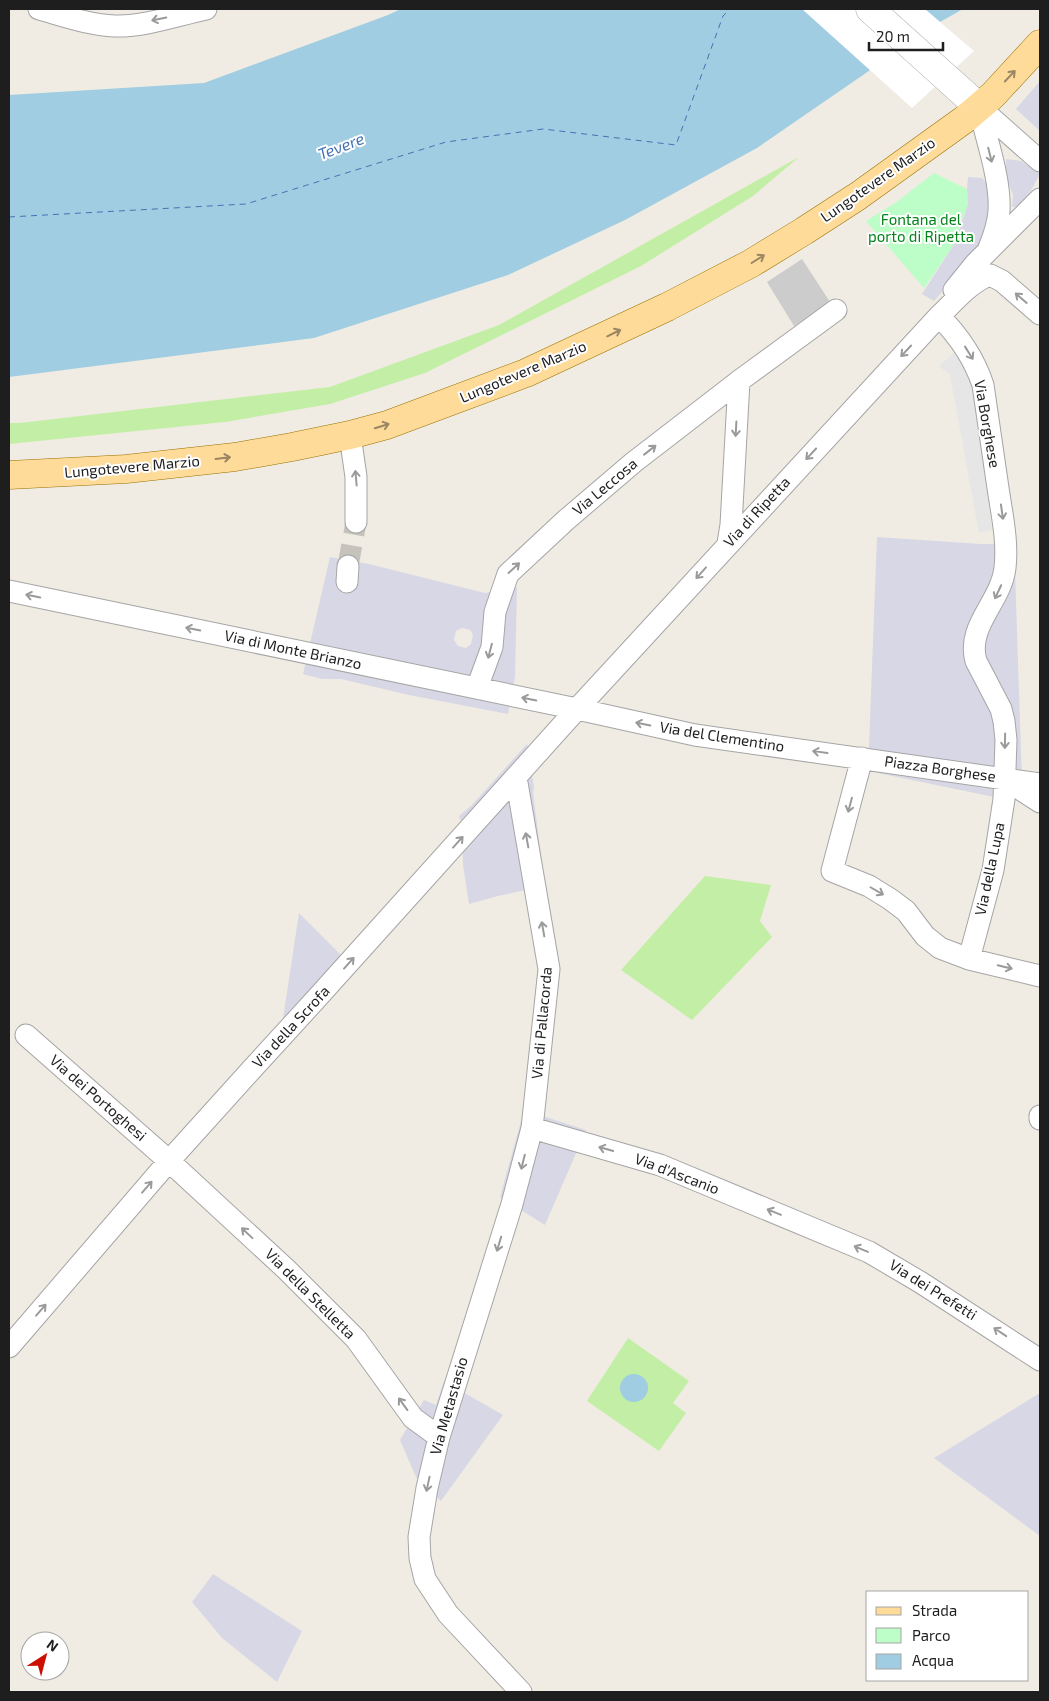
<svg xmlns="http://www.w3.org/2000/svg" width="1049" height="1701" viewBox="0 0 1049 1701" font-family="'Exo 2',sans-serif">
<style>
.religious{fill:#ccc}
.grass{fill:#c3eea5}
.park{fill:#bdfdc7}
.parking{fill:#e6e6e6}
.plaza{fill:#d8d7e6;fill-rule:evenodd}
.water{fill:#a0cde1}
.pier{fill:#fff}
.lines{fill:none;stroke-linecap:round;stroke-linejoin:round}
.ferry{stroke:#4473b4;stroke-width:1;stroke-dasharray:6 5;stroke-linecap:butt}
.minor-tunnel{stroke:#c6c3bc;stroke-width:21;stroke-dasharray:21 11;stroke-linecap:butt}
.minor-casing{stroke:#a5a5a5;stroke-width:23}
.tertiary-casing{stroke:#a5a5a5;stroke-width:29}
.primary-casing{stroke:#987100;stroke-width:29}
.minor{stroke:#fff;stroke-width:21}
.tertiary{stroke:#fff;stroke-width:28}
.primary{stroke:#ffdb99;stroke-width:28}
.oneway{stroke:#9a9a9a}
.oneway2{stroke:#9a8662}
.labels{text-anchor:middle;stroke-width:4;stroke-linejoin:round;paint-order:stroke}
.street-label{font-size:15px;fill:#1e1e1e;stroke:#fff}
.park-label{font-size:15px;fill:#048419;stroke:#fff}
.water-label{font-size:16px;font-style:italic;fill:#4473b4;stroke:#fff}
</style>
<rect width="100%" height="100%" fill="#f0ece3"/>
<!-- religious -->
<path class="religious" d="M802 259 830 302 794 326 767 282Z"/>
<!-- grass -->
<path class="grass" d="M799 157 753 196 641 266 425 373 330 404 225 422 9 444V423H20L330 387 499 325Z
M705 876 771 885 760 921 772 937 692 1020 621 970Z
M628 1338 689 1381 673 1403 686 1413 659 1451 587 1401Z"/>
<!-- park -->
<path class="park" d="M934 173 967 189 968 204 953 246 924 288 866 221 898 201Z"/>
<!-- parking -->
<path class="parking" d="M956 351 972 375 992 530 979 533 950 375 939 366Z"/>
<!-- plaza -->
<path class="plaza" d="M1040 81V131L1016 109Z
M1006 159 1021 161 1040 174 1030 192 1018 207H1012L1013 195 1006 177Z
M968 177 982 178 991 187 987 233 972 257 934 301 922 294 953 246 961 225 968 204 967 189Z
M877 537 981 544H1006L1014 542 1022 781 1004 799 868 771Z
M330 557 369 564 485 593 517 587 515 677 508 714 409 695 341 679H322L303 674ZM462 628 470 630 473 635 471 644 466 648 458 646 454 640 456 631Z
M527 744 534 787 533 793 545 886 498 896 469 904 463 865 462 824 459 816 472 805Z
M299 913 343 957 282 1025Z
M524 1110 586 1130 545 1225 500 1197Z
M444 1381 503 1415 441 1501 416 1477 400 1440 424 1400 436 1405Z
M1040 1393V1536L934 1458Z
M213 1574 302 1631 277 1682 222 1638 192 1602Z"/>
<!-- water -->
<path class="water" d="M401 9H963L940 22 757 148 625 220 508 275 314 338 9 377V95L204 83 388 15Z
M620 1388a14 14 0 1 1 28 0a14 14 0 1 1-28 0Z"/>
<!-- pier -->
<path class="pier" d="M802 9H925L974 51 912 108Z"/>
<g class="lines">
<!-- ferry -->
<path class="ferry" d="M9 217 246 204 446 142 543 129 676 145 723 16 730 9"/>
<!-- minor-tunnel -->
<path class="minor-tunnel" d="M348 566 356 522"/>
<defs>
<path id="minor" d="M39 9C64 16 89 25 115 26 144 27 178 15 206 9
M979 107C986 138 1001 180 999 211 998 224 994 236 989 248
M979 107 1040 161
M954 290 975 264 1040 199
M939 316C959 336 974 358 983 385 988 420 993 454 998 488 1002 515 1008 541 1005 568 1001 602 966 626 976 661L1001 709 1004 721 1006 740 1004 799 993 870 969 959
M350 435 356 477V522
M728 543 731 525 739 381
M347 582 348 566
M9 591 577 709 695 735 1040 784
M477 688 492 647 495 612 508 574 566 520 634 462 739 381 836 310
M862 758 832 871 869 886 890 899 906 911 925 936 940 948 969 959 1040 976
M516 777 549 969 532 1128 512 1204 439 1437 427 1488 419 1537 420 1558 425 1579 448 1614 521 1692
M1012 784 1040 802
M26 1035 169 1161 287 1270 356 1339 413 1418 439 1437
M1040 1116V1119
M532 1128 660 1165 869 1252 920 1282 1040 1360
M9 1347 169 1161 253 1068 317 998 577 709 939 316C954 302 970 282 990 275L1002 281 1040 314"/>
<path id="tertiary" d="M870 9 979 107"/>
<path id="primary" d="M9 475 126 469 235 457 292 447 350 435 387 425 526 373 667 307 750 264 804 231 858 196 965 119 993 95 1040 44"/>
</defs>
<!-- minor casing -->
<use href="#minor" class="minor-casing"/>
<!-- tertiary casing -->
<use href="#tertiary" class="tertiary-casing"/>
<!-- primary casing -->
<use href="#primary" class="primary-casing"/>
<!-- minor -->
<use href="#minor" class="minor"/>
<!-- tertiary -->
<use href="#tertiary" class="tertiary"/>
<!-- primary -->
<use href="#primary" class="primary"/>
</g>
<!-- one-way arrows -->
<defs><path id="oneway-shaft" d="M-6 0H5M1.5-3L5.5 0L1.5 3" fill="none" stroke-width="1.6" stroke-linecap="round" stroke-linejoin="round" transform="scale(1.25)"/></defs>
<g class="oneway">
<use href="#oneway-shaft" transform="translate(159 19) rotate(168)"/>
<use href="#oneway-shaft" transform="translate(990 155) rotate(76)"/>
<use href="#oneway-shaft" transform="translate(1021 298) rotate(-139)"/>
<use href="#oneway-shaft" transform="translate(906 351) rotate(133)"/>
<use href="#oneway-shaft" transform="translate(969 353) rotate(58)"/>
<use href="#oneway-shaft" transform="translate(736 429) rotate(93)"/>
<use href="#oneway-shaft" transform="translate(650 450) rotate(-38)"/>
<use href="#oneway-shaft" transform="translate(811 454) rotate(133)"/>
<use href="#oneway-shaft" transform="translate(356 478) rotate(-95)"/>
<use href="#oneway-shaft" transform="translate(1002 512) rotate(82)"/>
<use href="#oneway-shaft" transform="translate(514 568) rotate(-43)"/>
<use href="#oneway-shaft" transform="translate(701 573) rotate(132)"/>
<use href="#oneway-shaft" transform="translate(998 592) rotate(115)"/>
<use href="#oneway-shaft" transform="translate(33 596) rotate(-169)"/>
<use href="#oneway-shaft" transform="translate(193 629) rotate(-169)"/>
<use href="#oneway-shaft" transform="translate(490 651) rotate(105)"/>
<use href="#oneway-shaft" transform="translate(529 699) rotate(-168)"/>
<use href="#oneway-shaft" transform="translate(643 724) rotate(-168)"/>
<use href="#oneway-shaft" transform="translate(1005 741) rotate(91)"/>
<use href="#oneway-shaft" transform="translate(820 752) rotate(-172)"/>
<use href="#oneway-shaft" transform="translate(850 805) rotate(105)"/>
<use href="#oneway-shaft" transform="translate(527 840) rotate(-100)"/>
<use href="#oneway-shaft" transform="translate(458 842) rotate(-48)"/>
<use href="#oneway-shaft" transform="translate(877 891) rotate(30)"/>
<use href="#oneway-shaft" transform="translate(543 929) rotate(-100)"/>
<use href="#oneway-shaft" transform="translate(349 963) rotate(-48)"/>
<use href="#oneway-shaft" transform="translate(1005 967) rotate(14)"/>
<use href="#oneway-shaft" transform="translate(606 1149) rotate(-164)"/>
<use href="#oneway-shaft" transform="translate(523 1162) rotate(104)"/>
<use href="#oneway-shaft" transform="translate(147 1187) rotate(-49)"/>
<use href="#oneway-shaft" transform="translate(774 1212) rotate(-158)"/>
<use href="#oneway-shaft" transform="translate(247 1233) rotate(-137)"/>
<use href="#oneway-shaft" transform="translate(499 1244) rotate(107)"/>
<use href="#oneway-shaft" transform="translate(861 1249) rotate(-157)"/>
<use href="#oneway-shaft" transform="translate(41 1310) rotate(-49)"/>
<use href="#oneway-shaft" transform="translate(1000 1332) rotate(-146)"/>
<use href="#oneway-shaft" transform="translate(403 1404) rotate(-126)"/>
<use href="#oneway-shaft" transform="translate(428 1484) rotate(102)"/>
</g>
<g class="oneway2">
<use href="#oneway-shaft" transform="translate(1010 76) rotate(-47)"/>
<use href="#oneway-shaft" transform="translate(758 259) rotate(-32)"/>
<use href="#oneway-shaft" transform="translate(614 333) rotate(-26)"/>
<use href="#oneway-shaft" transform="translate(382 426) rotate(-17)"/>
<use href="#oneway-shaft" transform="translate(223 458) rotate(-7)"/>
</g>
<g class="labels">
<!-- street labels -->
<g class="street-label">
<text transform="translate(878 180) rotate(-35)" y="5">Lungotevere Marzio</text>
<text transform="translate(523 372) rotate(-23)" y="5">Lungotevere Marzio</text>
<text transform="translate(987 424) rotate(80)" y="5">Via Borghese</text>
<text transform="translate(132 467) rotate(-5)" y="5">Lungotevere Marzio</text>
<text transform="translate(605 487) rotate(-40)" y="5">Via Leccosa</text>
<text transform="translate(757 512) rotate(-47)" y="5">Via di Ripetta</text>
<text transform="translate(293 650) rotate(12)" y="5">Via di Monte Brianzo</text>
<text transform="translate(722 737) rotate(9)" y="5">Via del Clementino</text>
<text transform="translate(940 769) rotate(8)" y="5">Piazza Borghese</text>
<text transform="translate(990 869) rotate(-78)" y="5">Via della Lupa</text>
<text transform="translate(542 1023) rotate(-85)" y="5">Via di Pallacorda</text>
<text transform="translate(291 1027) rotate(-47)" y="5">Via della Scrofa</text>
<text transform="translate(98 1098) rotate(41)" y="5">Via dei Portoghesi</text>
<text transform="translate(677 1174) rotate(21)" y="5">Via d'Ascanio</text>
<text transform="translate(933 1290) rotate(32)" y="5">Via dei Prefetti</text>
<text transform="translate(310 1294) rotate(45)" y="5">Via della Stelletta</text>
<text transform="translate(449 1406) rotate(-74)" y="5">Via Metastasio</text>
</g>
<!-- park labels -->
<g class="park-label">
<text x="921" y="225">Fontana del<tspan x="921" dy="17">porto di Ripetta</tspan></text>
</g>
<!-- water labels -->
<g class="water-label">
<text transform="translate(341 146) rotate(-21)" y="6">Tevere</text>
</g>
</g>
<!-- border -->
<rect width="1049" height="1701" fill="none" stroke="#1e1e1e" stroke-width="20"/>
<!-- legend -->
<rect x="866" y="1591" width="162" height="90" fill="#ffffff" stroke="#a5a5a5"/>
<rect x="876" y="1607" width="25" height="8" fill="#ffdb99" stroke="#a5a5a5"/>
<text x="912" y="1616" font-size="15" fill="#1e1e1e">Strada</text>
<rect x="876" y="1628" width="25" height="15" fill="#bdfdc7" stroke="#a5a5a5"/>
<text x="912" y="1641" font-size="15" fill="#1e1e1e">Parco</text>
<rect x="876" y="1654" width="25" height="15" fill="#a0cde1" stroke="#a5a5a5"/>
<text x="912" y="1666" font-size="15" fill="#1e1e1e">Acqua</text>
<!-- north arrow -->
<g transform="translate(45 1656) rotate(36)"><circle r="24" fill="#ffffff" stroke="#a5a5a5"/>
<path d="M0-4L9 19L0 12L-9 19Z" fill="#cc1000"/>
<text y="-8" font-size="14" font-weight="bold" text-anchor="middle" fill="#1e1e1e">N</text>
</g>
<!-- scale -->
<path d="M869 42v8h74v-8" fill="none" stroke="#1e1e1e" stroke-width="2.5"/>
<text x="876" y="42" font-size="15" fill="#1e1e1e" stroke="#ffffff" stroke-width="4" paint-order="stroke">20 m</text>
</svg>
